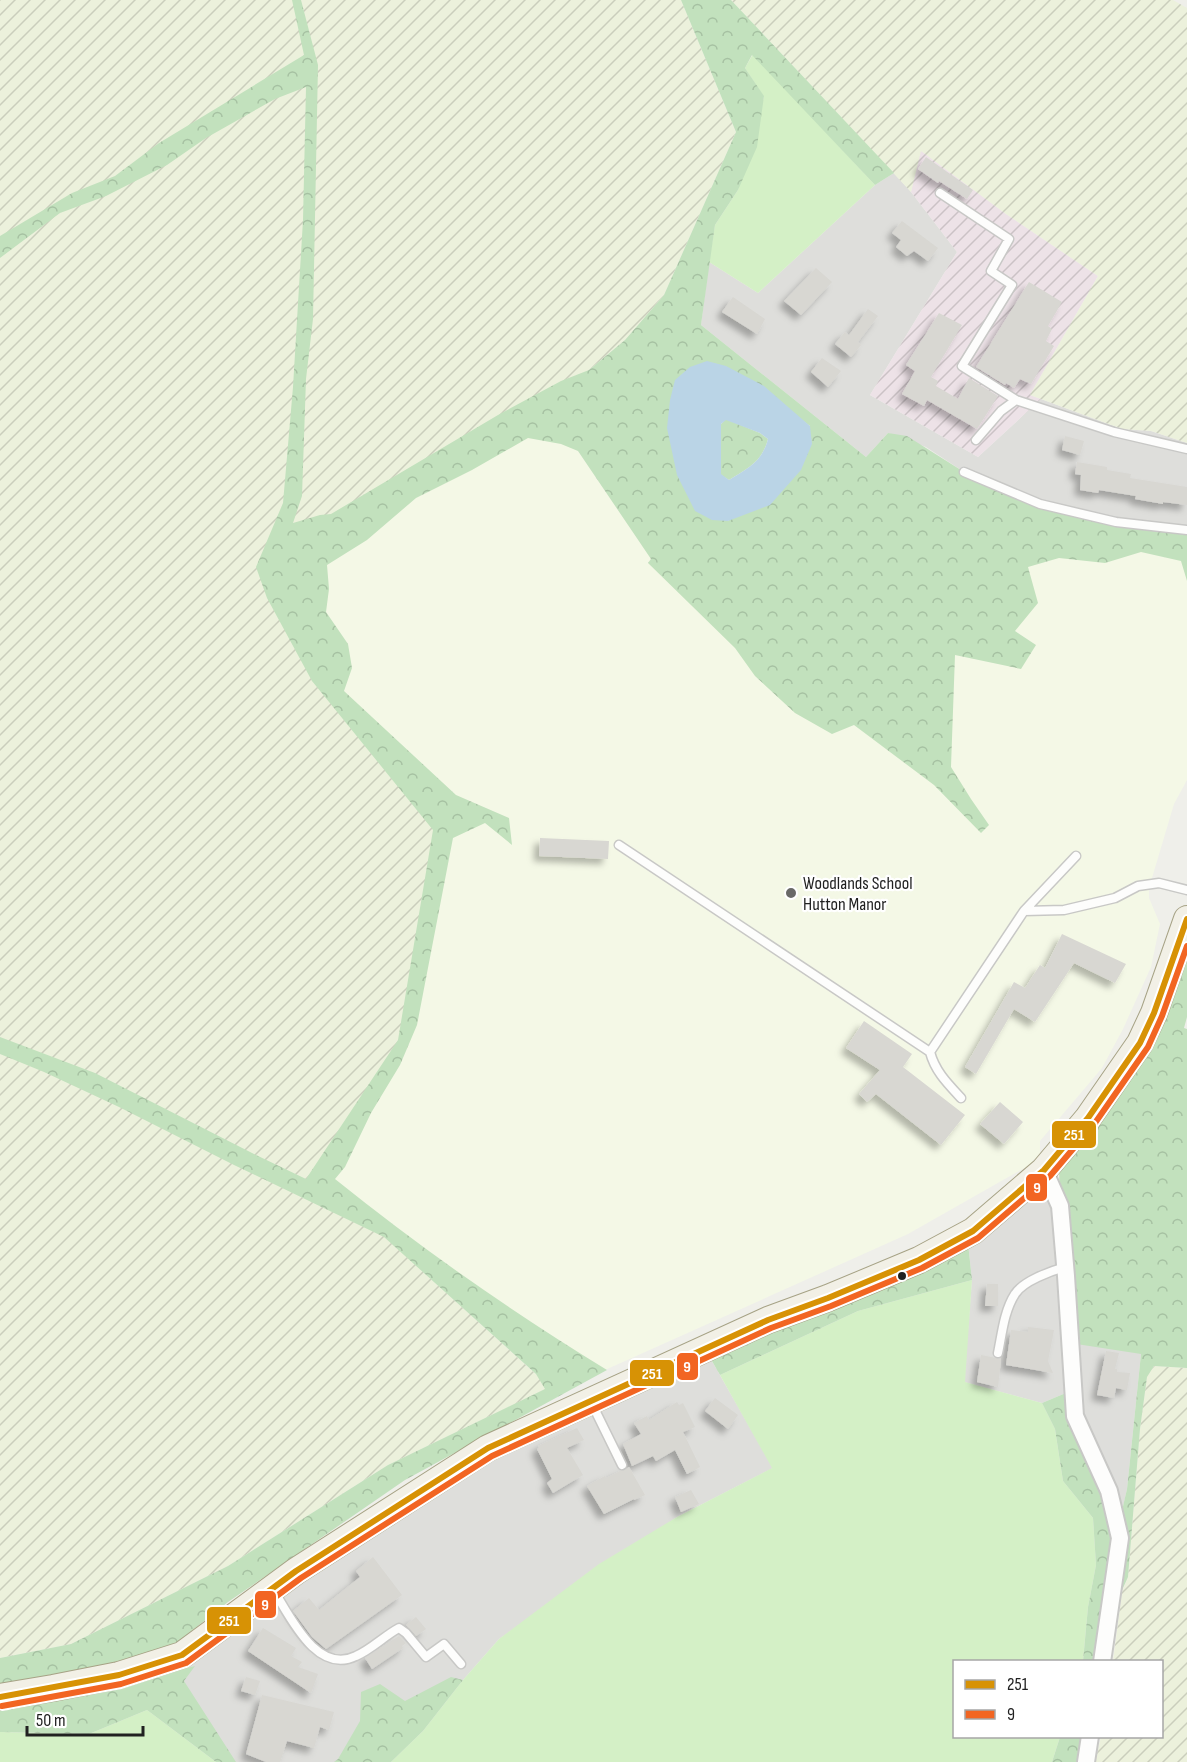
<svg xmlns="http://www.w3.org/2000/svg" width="1187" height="1762" viewBox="0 0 1187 1762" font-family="'Sofia Sans Condensed',sans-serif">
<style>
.residential{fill:#dededb}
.industrial{fill:url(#industrial-furrows)}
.education{fill:#f4f8e6}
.farmland{fill:url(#farmland-furrows)}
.grass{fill:#d4f0c6}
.forest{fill:url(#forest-crowns);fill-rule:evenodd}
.water{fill:#bad4e6;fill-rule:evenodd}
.building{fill:#d8d7d2;filter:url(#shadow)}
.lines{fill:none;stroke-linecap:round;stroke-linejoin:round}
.service-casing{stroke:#c8c8c6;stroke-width:11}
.minor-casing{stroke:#c8c8c6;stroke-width:20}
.primary-casing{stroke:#a6a285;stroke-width:28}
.service{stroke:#fdfdfc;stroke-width:8}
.minor{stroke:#fdfdfc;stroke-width:16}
.primary{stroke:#f2f0e6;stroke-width:26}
.bus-1-casing{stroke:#fff;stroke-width:10}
.bus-2-casing{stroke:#fff;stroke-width:10}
.bus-1{stroke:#d79205;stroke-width:6}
.bus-2{stroke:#f26522;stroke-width:6}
.poi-dot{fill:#696967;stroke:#fff;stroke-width:2}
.bus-dot{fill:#212121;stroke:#fff;stroke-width:2}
.labels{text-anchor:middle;stroke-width:4.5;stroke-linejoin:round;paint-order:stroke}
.poi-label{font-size:18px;fill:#212121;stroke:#fff;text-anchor:start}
.line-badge{stroke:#fff;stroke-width:2}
.badge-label{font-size:16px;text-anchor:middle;font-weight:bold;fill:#fff}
</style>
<defs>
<pattern id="industrial-furrows" width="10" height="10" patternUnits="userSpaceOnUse" patternTransform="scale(1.5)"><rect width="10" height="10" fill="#ede2e7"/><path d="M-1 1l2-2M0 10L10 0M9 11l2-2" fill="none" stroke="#cbc2c6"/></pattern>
<pattern id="farmland-furrows" width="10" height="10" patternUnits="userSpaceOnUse" patternTransform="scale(1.5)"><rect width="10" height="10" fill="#ecf1dc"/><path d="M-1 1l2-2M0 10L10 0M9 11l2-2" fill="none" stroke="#cacebc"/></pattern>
<pattern id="forest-crowns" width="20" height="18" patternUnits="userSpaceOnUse" patternTransform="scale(1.5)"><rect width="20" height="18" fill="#c2e1bd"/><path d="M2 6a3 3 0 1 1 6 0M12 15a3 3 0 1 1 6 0" fill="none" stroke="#a6c1a2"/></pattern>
<filter id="shadow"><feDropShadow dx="-5.5" dy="5.5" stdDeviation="3" flood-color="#0004"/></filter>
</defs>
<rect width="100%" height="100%" fill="#efefea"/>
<!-- residential -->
<path class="residential" d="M894 173 911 192 957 252 870 395 978 457 1041 399 1122 429 1151 431 1187 443V530L1116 522 1040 504 964 472 926 447 888 433 866 457 701 325 709 262 758 293 875 185Z
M1044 1170 1141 1354 1127 1489 1118 1530 1073 1390 1042 1403 964 1382 972 1280 967 1234Z
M705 1349 773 1468 677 1517 499 1639 463 1680 379 1730 334 1762H235L163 1674 488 1448Z"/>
<!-- industrial -->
<path class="industrial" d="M920 150 1006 214 1098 276 1030 395 1041 399 978 457 870 395 957 252 911 192Z"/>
<!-- education -->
<path class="education" d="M547 405 652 560 648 563 924 483 1187 545V780L1174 804 1149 888V898L1160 924 1151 967 1123 1029 1102 1068 1040 1141V1153L1037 1157 1032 1161 1033 1163 908 1234 576 1383 321 1179 269 590Z"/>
<!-- farmland -->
<path class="farmland" d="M0 0H681L736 132 664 295 625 340 547 405 260 571 435 823 403 1045 321 1179 550 1387 388 1465 228 1566 71 1644 0 1658Z
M731 0H1173L1187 8V443L1151 431 1122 429 1030 395 1098 276 1006 214 921 151 911 192Z
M1154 1366 1187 1368V1762H1095L1101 1737 1162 1736V1662L1113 1661 1122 1592 1128 1577 1140 1429 1147 1376Z"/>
<!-- grass -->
<path class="grass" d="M753 54 875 185 758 293 709 262 715 225 738 190 764 97 745 68Z
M972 1280 965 1382 1042 1403 1055 1429 1063 1481 1093 1518 1096 1565 1088 1607 1083 1661 954 1662V1736L1060 1737 1052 1762H391L423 1731 463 1680 499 1639 599 1564 677 1517 772 1468 720 1375 858 1311Z
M147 1710 216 1762H0V1732L89 1734Z"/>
<!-- forest -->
<path class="forest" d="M292 0H301L318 65 313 319 306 379 302 496 293 523 320 515 331 514 498 415 561 381 589 370 625 340 664 295 736 132 681 0H731L894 173 875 185 752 55 745 68 764 96 757 147 738 190 715 225 701 325 866 457 888 433 907 436 964 472 1040 504 1116 522 1187 530V581L1181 561 1141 552 1105 563 1059 558 1028 567 1038 603 1015 631 1036 645 1021 669 955 655 951 767 971 799 989 825 981 833 934 785 854 725 832 734 795 713 755 676 735 648 648 563 651 559 578 451 561 444 528 438 472 470 416 498 367 540 327 565 329 589 326 612 348 644 352 668 344 691 456 795 509 818 512 845 485 823 453 838 417 1025 400 1065 371 1113 345 1167 335 1179C422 1249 512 1312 607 1370L405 1480 228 1602 179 1641 118 1670 0 1689V1658L71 1644 228 1566 388 1465 545 1389 536 1374 384 1237 234 1165 119 1107 44 1072 0 1054V1037L95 1073 254 1154 306 1179 398 1040 433 830 312 681 267 598 256 567 283 503 293 387 303 220 306 87 275 99 206 138 167 165 106 196 60 213 0 258V236L72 193 115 176 159 143 304 55ZM690 367 798 417 810 426 728 521Z
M726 419 760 433 768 439C762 462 748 468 729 480L721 475V424Z
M1187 919V1017L1184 1028 1187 1029V1368L1154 1366 1147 1377 1140 1429 1128 1577 1109 1619 1104 1661H1083L1088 1607 1096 1565 1093 1518 1063 1481 1055 1429 1042 1403 1073 1390 1118 1528 1127 1489 1141 1354 1070 1343 1060 1206 1059 1167 1140 1043Z
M967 1234 972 1280 858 1311 720 1375 705 1349Z
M195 1666 184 1681 236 1762H216L147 1710 89 1734 0 1732V1697L147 1678Z
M451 1677 463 1680 423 1731 391 1762H334L338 1759 360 1721 361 1692 380 1684 405 1701Z
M1060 1737H1093L1090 1762H1052Z"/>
<!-- water -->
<path class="water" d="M707 361 726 366 764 386 810 426 812 444 801 470 770 505 728 521 712 520 695 511 677 475 667 428 670 400 675 380 690 367ZM726 420 760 433 768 439C762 462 748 468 729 480L721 474V424Z"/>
<!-- building -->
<path class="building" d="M926 157 973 190 967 199 939 181 938 183 918 169Z
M902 221 938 248 928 261 914 251 907 256 896 247 901 240 892 233Z
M816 268 832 282 801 315 784 301Z
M1029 282 1062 302 1048 326 1052 329 1046 341 1054 346 1031 384 1020 379 1014 388 1006 383 1005 385 976 367Z
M733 297 765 319 757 334 722 312Z
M868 309 878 316 858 342 861 345 851 357 835 344 845 332 849 335Z
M939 313 962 325 931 377 938 381 936 386 958 399 969 378 998 396 977 429 927 400 924 406 902 394 915 371 906 365Z
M822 358 841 371 828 387 811 372Z
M1065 436 1084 441 1080 455 1062 450Z
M1077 462 1107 467V470L1131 474 1130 478 1187 487V505L1163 502V504L1135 499 1136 496 1099 490 1098 493 1080 490 1081 475 1075 474Z
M540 838 609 841 608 859 539 856Z
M1062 934 1126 964 1115 983 1074 963 1035 1022 1014 1009 976 1074 965 1067 1014 982 1025 988 1040 965 1045 968Z
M864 1021 912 1054 903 1067 965 1115 941 1145 876 1094 867 1102 859 1094 880 1070 846 1048Z
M1000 1102 1023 1122 1004 1144 980 1124Z
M987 1284H998V1306H985Z
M1028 1327 1054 1330 1048 1361 1053 1373 1006 1365 1011 1330 1028 1332Z
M1106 1351 1119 1353 1115 1369H1117V1372L1130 1373 1127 1390 1116 1388 1114 1398 1097 1395Z
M981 1355 1001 1359 998 1387 977 1382Z
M715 1398 738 1415 728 1429 705 1411Z
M677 1402 679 1405 683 1403 695 1427 683 1432 700 1467 687 1474 675 1450 656 1461 653 1456 632 1466 623 1444 641 1434 634 1423 647 1416 649 1420Z
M577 1428 584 1440 567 1448 583 1475 553 1493 547 1483 552 1479 537 1449 539 1448 538 1446Z
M629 1467 645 1495 634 1500V1499L604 1514 587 1486 605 1476 606 1478 620 1471 625 1470Z
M691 1490 699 1504 681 1512 675 1497Z
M373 1557 402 1595 326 1649 312 1637 293 1611 309 1598 319 1610 360 1577 356 1571Z
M416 1617 426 1629 416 1636 406 1625Z
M263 1628 296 1648 291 1656 302 1662 298 1667 318 1674 311 1693 248 1651Z
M399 1636 406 1643 402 1646 403 1648 372 1669 365 1658Z
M246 1677 260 1681 255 1695 241 1691Z
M262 1695 334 1712 329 1730 320 1727 314 1748 287 1741 280 1762H266L246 1754Z"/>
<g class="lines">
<defs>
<path id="service" d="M940 193 1009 239 991 271 1012 285 962 366 1016 400 1114 432 1187 449
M976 440 1001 411 1016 400
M964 472 1040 504 1116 522 1187 530
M619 845 930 1052 1024 911 1064 910 1115 898 1138 886 1159 883 1187 890
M1024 911 1076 856
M930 1052C935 1071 947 1083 961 1098
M998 1353C1002 1334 1004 1311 1015 1294 1023 1281 1051 1271 1065 1267
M592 1404 622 1465
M274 1591C291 1618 317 1675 356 1656 372 1649 384 1636 399 1628L406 1633 426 1657 444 1644 461 1664"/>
<path id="minor" d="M1044 1170 1060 1206 1066 1276 1075 1416 1109 1491 1120 1538 1102 1662
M1086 1762 1090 1736"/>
<path id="primary" d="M0 1697 53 1688 119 1675 182 1655 296 1571 488 1448 768 1320 828 1298 919 1260 973 1231 1044 1170 1088 1118 1140 1043 1154 1013 1187 919"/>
</defs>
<!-- service casing -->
<use href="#service" class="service-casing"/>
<!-- minor casing -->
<use href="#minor" class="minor-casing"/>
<!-- primary casing -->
<use href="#primary" class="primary-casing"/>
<!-- service -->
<use href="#service" class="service"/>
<!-- minor -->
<use href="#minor" class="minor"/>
<!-- primary -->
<use href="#primary" class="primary"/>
<defs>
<path id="bus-1" d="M0 1697 119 1675 182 1655 296 1571 488 1448 768 1320 828 1298 919 1260 973 1231 1044 1170 1088 1118 1140 1043 1154 1013 1187 919"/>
<path id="bus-2" d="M2 1706 121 1684 186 1663 301 1578 492 1456 771 1328 831 1306 922 1268 978 1238 1050 1176 1095 1123 1148 1047 1162 1016 1187 946"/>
</defs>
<!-- bus-1 casing -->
<use href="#bus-1" class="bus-1-casing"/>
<!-- bus-2 casing -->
<use href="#bus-2" class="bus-2-casing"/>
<!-- bus-1 -->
<use href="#bus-1" class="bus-1"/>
<!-- bus-2 -->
<use href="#bus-2" class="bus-2"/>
</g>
<!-- markers -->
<circle class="poi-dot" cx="791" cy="893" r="6"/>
<circle class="bus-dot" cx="902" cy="1276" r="5"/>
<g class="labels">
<!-- poi labels -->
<g class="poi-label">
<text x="803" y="889">Woodlands School<tspan x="803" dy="21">Hutton Manor</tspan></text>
</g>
</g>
<g class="line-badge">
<rect x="1051" y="1120" width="46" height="29" rx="6" fill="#d79205"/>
<rect x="1025" y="1173" width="23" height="29" rx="6" fill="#f26522"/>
<rect x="676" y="1352" width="23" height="29" rx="6" fill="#f26522"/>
<rect x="629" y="1359" width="46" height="28" rx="6" fill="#d79205"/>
<rect x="254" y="1590" width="23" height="29" rx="6" fill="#f26522"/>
<rect x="206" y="1606" width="46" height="29" rx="6" fill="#d79205"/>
</g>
<g class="badge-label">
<text x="1074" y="1140">251</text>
<text x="1037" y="1193">9</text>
<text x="687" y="1372">9</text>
<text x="652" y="1379">251</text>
<text x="265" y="1610">9</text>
<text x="229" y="1626">251</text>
</g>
<!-- legend -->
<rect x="953" y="1660" width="210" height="78" fill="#ffffff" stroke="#a6a6a6" stroke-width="1.5"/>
<rect x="965" y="1680" width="30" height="9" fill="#d79205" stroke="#a6a6a6" stroke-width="1.5"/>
<text x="1007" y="1690" font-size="18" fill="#212121">251</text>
<rect x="965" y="1710" width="30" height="9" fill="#f26522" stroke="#a6a6a6" stroke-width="1.5"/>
<text x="1007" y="1720" font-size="18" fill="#212121">9</text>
<!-- scale -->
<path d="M27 1726v9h116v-9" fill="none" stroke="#212121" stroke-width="3"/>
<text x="36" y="1726" font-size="18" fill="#212121" stroke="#ffffff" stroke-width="4.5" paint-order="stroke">50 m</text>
</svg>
